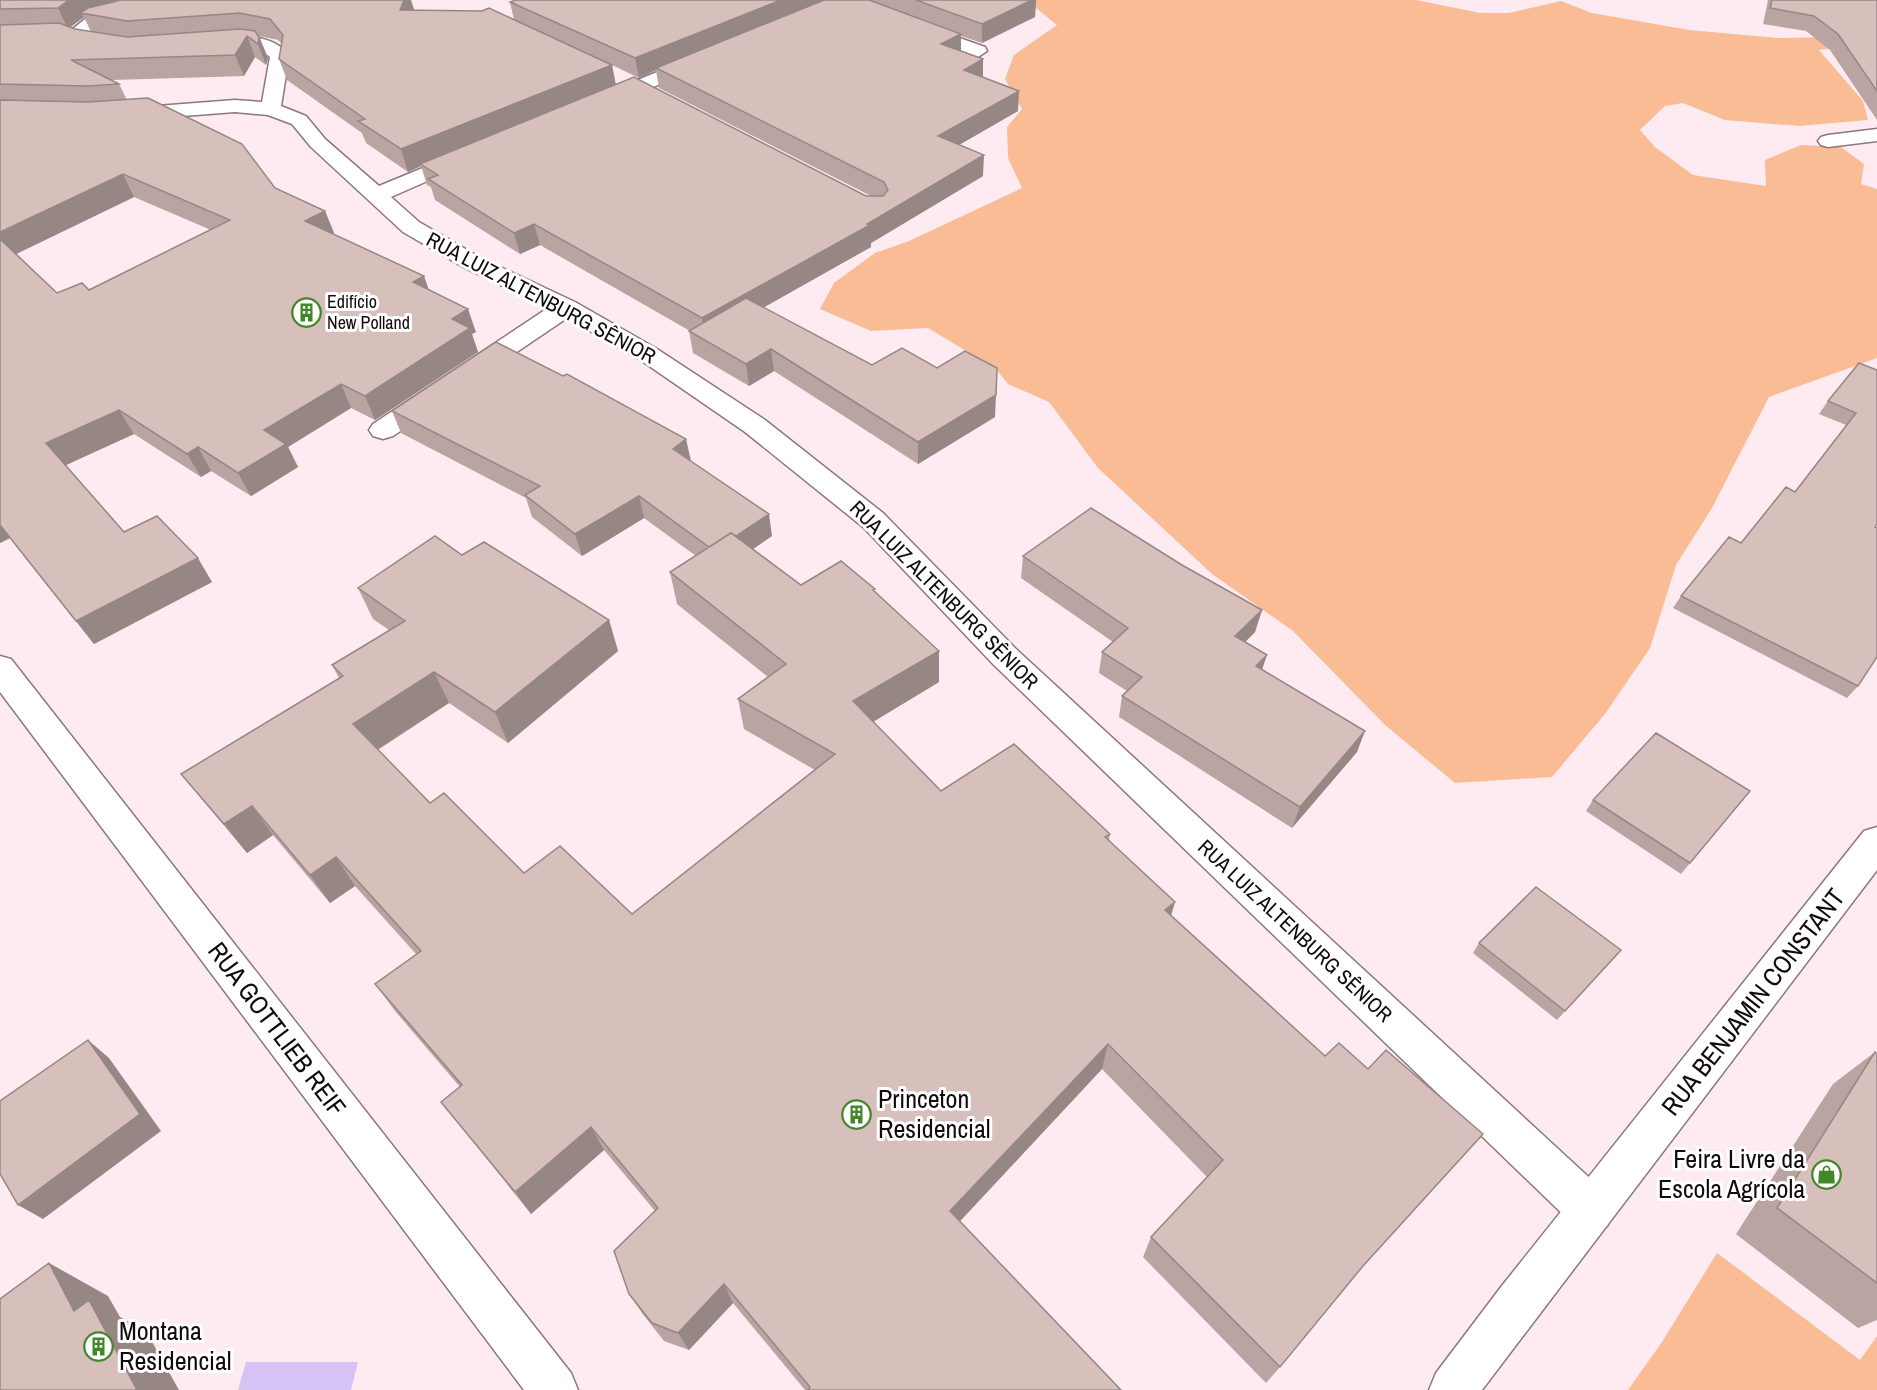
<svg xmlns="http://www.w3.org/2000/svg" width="1877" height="1390" viewBox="0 0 1877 1390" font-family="'Archivo Narrow',sans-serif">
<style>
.green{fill:#fabc95}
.water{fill:#d5c3f5}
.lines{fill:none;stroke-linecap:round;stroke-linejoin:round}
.minor-casing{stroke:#8c777d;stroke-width:3}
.secondary-casing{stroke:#8c777d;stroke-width:3}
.minor{fill:#fff;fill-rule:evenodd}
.secondary{fill:#fff;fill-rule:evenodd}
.wall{fill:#b9a4a2;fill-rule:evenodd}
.shaded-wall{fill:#968684}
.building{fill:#d7bfbc;stroke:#968684;stroke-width:1.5}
.labels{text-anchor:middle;stroke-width:6;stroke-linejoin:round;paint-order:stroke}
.far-poi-label{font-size:18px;fill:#110a0c;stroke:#fff;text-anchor:start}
.street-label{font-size:21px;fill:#110a0c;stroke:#fff}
.near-street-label{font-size:26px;fill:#110a0c;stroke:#fff}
.near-poi-label{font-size:26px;fill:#110a0c;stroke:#fff;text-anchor:start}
</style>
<rect width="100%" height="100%" fill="#feebf1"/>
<!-- green -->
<path class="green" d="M1026 0H1416L1480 13H1509L1561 1 1592 13 1689 30 1778 38 1834 37 1854 46 1819 50 1863 101 1868 120 1799 126 1725 120 1683 103 1665 106 1640 130 1655 147 1693 175 1766 186 1765 160 1801 145 1841 147 1864 164 1861 184 1877 189V358L1769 397 1712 508 1676 565 1650 648 1605 714 1552 777 1455 783 1385 725 1293 631 1212 574 1098 468 1049 402 1008 384 996 369 928 328 871 331 820 309 834 283 875 253 909 241 1022 188 1008 158 1007 127 1022 109 1005 79 1014 55 1057 25Z
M1717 1253 1860 1360 1877 1336V1390H1628L1662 1342Z"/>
<!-- water -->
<path class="water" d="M246 1362H358L351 1390H238Z"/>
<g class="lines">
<defs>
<path id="minor" d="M158 0H188L185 4 97 27 73 42 64 36 85 19Z
M920 24 985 47 987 51 978 57 914 33 911 29Z
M244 37C261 37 279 41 289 56L281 106 306 116 325 139 379 186 459 153H473L477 157 473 161 391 197 419 222 481 258 575 302 657 349 765 420 883 513 1015 648 1607 1194 1613 1210 1607 1226 1591 1232 1575 1226 993 664 863 527 745 432 639 359 567 318 393 436 383 439 373 436 369 430 373 424 548 308 465 268 403 232 311 147 292 124 268 115 235 112 131 120 124 118 121 114 124 110 131 108 235 100 262 102 270 57C252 41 218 57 209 44L218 38Z
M699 55 706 57 708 61 706 65 610 105H596L593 101 596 97Z
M1877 129V141L1828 147 1821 145 1818 141 1821 137 1828 135Z
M0 656 11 659 571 1373 578 1390H524L0 692Z"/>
<path id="secondary" d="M1877 827V870L1482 1390H1429L1436 1373 1501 1287 1864 831Z"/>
</defs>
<!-- minor casing -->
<use href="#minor" class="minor-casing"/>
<!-- secondary casing -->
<use href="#secondary" class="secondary-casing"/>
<!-- minor -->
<use href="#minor" class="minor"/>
<!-- secondary -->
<use href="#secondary" class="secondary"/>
</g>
<!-- wall -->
<path class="wall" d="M0 0 414 9 413 10 514 20 510 2 516 0H1036L1035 17 982 43 961 36V51L983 77 1018 111 959 145 983 176 871 243V247L763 307 872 365 995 417 918 464 774 371 749 386 693 353 689 331H690L540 245 520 254 435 200 431 187 427 185 421 166 408 172 366 143 362 133 287 80 279 59 282 44 278 40 259 36 268 58 266 65 255 57 244 76 112 80 119 84 127 100 275 188 325 211 334 233 333 234 429 290 476 332 472 334 478 352 375 420 351 408 288 447 298 467 251 496 211 471 201 477 134 434 65 465 124 532 212 582 94 644 10 538 0 543ZM84 17 91 32 75 29 70 27ZM612 65 639 78 656 70 659 88 871 196H866L616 85ZM134 197 211 230 89 290 57 293 16 254Z
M1768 0H1877V120L1830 50 1806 31 1763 24Z
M1877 370 1875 527 1858 686 1847 698 1673 608 1681 596 1741 543 1795 492 1846 425 1819 414 1828 401Z
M392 411 691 461 772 536 753 549 801 585 876 592 939 682 873 722 941 791 1110 834 1109 840 1171 915 1359 1271 1280 1367 1266 1383 1143 1257 1151 1237 1207 1177 1102 1069 960 1221 1121 1390H805L733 1303 689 1350 664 1341 642 1313 629 1294 655 1211 604 1150 531 1214 441 1102 460 1087 395 1011 375 984 416 954 355 886 330 903 273 835 247 853 205 803 181 774 339 678 332 665 389 630 373 619 358 588 462 555 609 620 618 651 508 743 449 703 378 750 430 803 524 873 632 914 815 770 744 729 738 699 768 677 677 604 670 572 696 556 644 518 582 556 532 517 526 498 401 433Z
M1023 556 1182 565 1262 610 1255 632 1245 642 1262 670 1357 752 1292 828 1119 717 1122 696 1127 691 1099 673 1102 652 1113 642 1021 578Z
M1750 791 1681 874 1586 811 1593 800Z
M1479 943 1621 950 1557 1020 1473 953Z
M1875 1052 1877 1054V1320L1858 1328 1736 1234 1833 1084Z"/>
<!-- shaded-wall -->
<path class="shaded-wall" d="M69 0H149L81 13 84 17 68 29 58 8Z
M404 0H411L414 9 407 31 400 10Z
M781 0H829L656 68V70L639 78 635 58Z
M1032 0H1036L1035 17 982 43V24Z
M961 34V54L941 44Z
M247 36 255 57 244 76 235 55Z
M259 37 268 58 266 65 258 44Z
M983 59V79L964 70Z
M612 65 616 87 420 164 421 166 408 172 401 149Z
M1019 91 1018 111 938 157V136Z
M984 155 983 176 871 243V247L706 340 702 318 867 224Z
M123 174 134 197 10 257 0 242V232Z
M325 211 334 233 314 244 305 221Z
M534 224 540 245 520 254 514 233Z
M424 276 432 299 413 282Z
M468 309 476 332 472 334 478 352 375 420 365 396 452 319Z
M771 349 774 371 749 386 746 364Z
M341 384 351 408 288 447 298 467 251 496 238 473 264 430Z
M996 395 995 417 918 464V442Z
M119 410 134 434 62 467 46 443Z
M686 439 691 461 673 449Z
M198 447 211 471 201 477 187 454Z
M639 496 644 518 582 556 575 534Z
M769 514 772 536 718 573 714 551Z
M0 525 10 538 0 543Z
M198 558 212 582 94 644 76 621Z
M1262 610 1255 632 1229 658 1235 636Z
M609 620 618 651 508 743 495 712Z
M939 651V682L856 732 853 701Z
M1267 655 1260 676 1256 666Z
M434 672 449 703 370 754 353 724Z
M1365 731 1357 752 1292 828 1300 807Z
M252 806 273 835 247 853 224 824Z
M336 857 355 886 330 903 310 875Z
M1175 902 1167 930 1165 910Z
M88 1040 109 1058 161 1131 43 1219 18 1205Z
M1108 1044 1102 1069 950 1232V1211Z
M591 1127 604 1150 531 1214 515 1192Z
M49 1263 108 1296 120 1317 146 1331 179 1390H137L74 1311Z
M724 1284 733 1303 689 1350 678 1333Z"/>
<!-- building -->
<path class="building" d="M0 0H69L58 8 0 9Z
M121 0H404L400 10 482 11 489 8 612 65 401 149 358 121 365 119 279 59 283 35 270 19 240 13 127 21 81 13 88 8Z
M516 0H781L635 58 510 2Z
M824 0H869L961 34 941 44 983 59 964 70 1019 91 938 136 984 155 867 224 870 225 702 318 534 224 514 233 428 179 438 175 420 164 634 77 866 196H883L888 190 884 182 656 68Z
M916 0H1032L982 24Z
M1772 0H1877V91L1838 34 1814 16 1770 8Z
M59 23 75 29 127 37 240 29 255 31 259 37 258 44 247 36 235 55 71 60 119 84 88 86 0 84V25Z
M148 98 242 144 275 188 325 211 305 221 424 276 413 282 468 309 452 319 470 328 365 396 341 384 264 430 286 444 238 473 198 447 187 454 119 410 46 443 124 532 157 516 198 558 76 621 0 525V239L57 293 82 283 89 290 230 220 123 174 0 232V100L88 102Z
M746 298 872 365 902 348 937 368 965 351 997 368 996 395 918 442 771 349 746 364 689 331Z
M496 342 563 376 567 374 686 439 673 449 769 514 736 536 731 533 709 547 639 496 575 534 525 495 540 486 392 411Z
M1859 363 1877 370V524L1875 527 1877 528V657L1858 686 1681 596 1729 537 1741 543 1786 487 1795 492 1856 413 1828 401Z
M1091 508 1182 565 1262 610 1235 636 1267 655 1256 666 1365 731 1300 807 1122 696 1142 677 1102 652 1128 628 1023 556Z
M731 533 801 585 841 561 875 589 873 590 939 651 853 701 941 791 1014 744 1110 834 1105 837 1175 902 1165 910 1325 1056 1339 1043 1368 1069 1386 1050 1483 1134 1363 1266 1280 1367 1151 1237 1223 1160 1108 1044 950 1211 1121 1390H808L810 1387 724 1284 678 1333 652 1323 629 1294 614 1251 658 1208 591 1127 515 1192 441 1102 462 1085 375 984 421 951 336 857 310 875 252 806 224 824 181 774 343 676 332 665 405 621 358 588 435 536 462 555 484 542 609 620 495 712 434 672 353 724 430 803 444 793 524 873 560 846 632 914 835 754 738 699 786 664 670 572Z
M1656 733 1750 791 1690 863 1593 800Z
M1536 887 1621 950 1565 1011 1479 943Z
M88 1040 140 1114 18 1205 0 1174V1101Z
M1875 1052 1877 1054V1283L1777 1208Z
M49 1263 74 1311 89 1300 137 1390H0V1299Z"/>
<!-- icons -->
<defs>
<symbol id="building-ring" viewBox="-11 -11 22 22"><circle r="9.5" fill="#fff" stroke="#43872b" stroke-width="1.5"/><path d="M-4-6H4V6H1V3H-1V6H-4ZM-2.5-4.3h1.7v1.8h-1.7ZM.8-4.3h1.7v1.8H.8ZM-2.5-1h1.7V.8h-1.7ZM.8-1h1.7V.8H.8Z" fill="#43872b"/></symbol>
<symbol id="shop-ring" viewBox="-11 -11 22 22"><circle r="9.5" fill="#fff" stroke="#43872b" stroke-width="1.5"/><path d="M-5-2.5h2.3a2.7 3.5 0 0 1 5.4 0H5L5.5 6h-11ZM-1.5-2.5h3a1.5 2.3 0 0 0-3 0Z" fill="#43872b"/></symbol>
</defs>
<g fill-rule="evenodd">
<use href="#building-ring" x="290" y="296" width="33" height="33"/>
<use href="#building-ring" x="840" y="1098" width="33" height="33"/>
<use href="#shop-ring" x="1810" y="1158" width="33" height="33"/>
<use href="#building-ring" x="82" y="1330" width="33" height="33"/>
</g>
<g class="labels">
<!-- far-poi labels -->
<g class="far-poi-label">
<text x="327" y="308">Edifício<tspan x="327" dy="21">New Polland</tspan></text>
</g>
<!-- street labels -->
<g class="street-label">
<text transform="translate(541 298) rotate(28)" y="7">RUA LUIZ ALTENBURG SÊNIOR</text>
<text transform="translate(944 595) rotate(45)" y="7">RUA LUIZ ALTENBURG SÊNIOR</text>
<text transform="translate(1295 931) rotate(43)" y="7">RUA LUIZ ALTENBURG SÊNIOR</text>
</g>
<!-- near-street labels -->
<g class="near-street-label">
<text transform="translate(1753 1002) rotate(-52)" y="9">RUA BENJAMIN CONSTANT</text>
<text transform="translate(277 1029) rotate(53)" y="9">RUA GOTTLIEB REIF</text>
</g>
<!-- near-poi labels -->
<g class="near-poi-label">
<text x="878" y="1108">Princeton<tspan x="878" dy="30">Residencial</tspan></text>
<text x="1805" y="1168" text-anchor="end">Feira Livre da<tspan x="1805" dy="30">Escola Agrícola</tspan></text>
<text x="119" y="1340">Montana<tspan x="119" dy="30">Residencial</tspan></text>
</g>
</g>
</svg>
